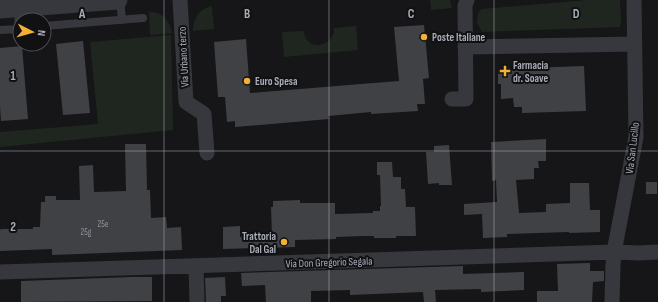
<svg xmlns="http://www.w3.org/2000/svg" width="658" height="302" viewBox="0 0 658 302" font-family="'Sofia Sans Condensed',sans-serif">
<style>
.green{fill:#1e261f}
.building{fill:#404145}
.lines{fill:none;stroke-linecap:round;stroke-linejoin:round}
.service{stroke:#37383d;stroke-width:8}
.minor{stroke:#37383d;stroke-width:15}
.tertiary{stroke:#37383d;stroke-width:19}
.grid{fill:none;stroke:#a8adb8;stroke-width:1;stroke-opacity:0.55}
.poi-dot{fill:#f2b134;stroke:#111113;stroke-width:1.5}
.labels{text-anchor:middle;stroke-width:4;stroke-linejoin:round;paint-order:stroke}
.number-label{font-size:9px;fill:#8e929b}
.poi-label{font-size:11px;font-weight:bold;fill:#a8adb8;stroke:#111113;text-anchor:start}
.street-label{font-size:11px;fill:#a8adb8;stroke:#111113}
.grid-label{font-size:13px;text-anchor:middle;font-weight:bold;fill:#a8adb8;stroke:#111113;stroke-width:4;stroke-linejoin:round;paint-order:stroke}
</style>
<rect width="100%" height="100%" fill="#161618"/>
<!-- green -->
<path class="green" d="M430 0H450L452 8 431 10Z
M588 0H620L621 22 620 27 482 32 477 23 478 13 482 9Z
M212 6 214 29 193 31C193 18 199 9 212 6Z
M149 12C163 12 169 20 172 33L150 35Z
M356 26 358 50 284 57 282 32 303 31C304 34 305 37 307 40 313 48 327 46 332 37 334 34 334 31 334 28Z
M171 35 173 130 0 147V132L98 124 90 42Z"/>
<!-- building -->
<path class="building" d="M424 25 429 78 423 79 425 104H417L418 111 371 114V112L328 116 329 119 235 127V121L227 122 225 97H218L214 42 246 39 250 93 361 84 399 81 394 27Z
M83 41 90 113 63 115 56 44Z
M22 46 28 119 1 121 0 106V48Z
M584 66 586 111 522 113V107H514L513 98 501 99V84H498V69Z
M546 139V161H538L539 168H534V179L516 180 519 213 546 212V204L570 203V183H589L590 210H600V232L569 233V232L507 234V237L483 238 482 214 464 215V204L497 202 496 180 492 181 491 142Z
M125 144H146L147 190H150L151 218 166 217 167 228 181 227 182 250 52 255V249L0 251V230L1 229H33V227H40L41 202H45V196H56V200H80L79 166 93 165 94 192 126 191Z
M449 145 452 185H439V183L428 184 426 152H434V146Z
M377 162H392L393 177H401V189H405L406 207H415L416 236H396V238H374V236H362L336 237V239L295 240V247L223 249V227L240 226V237L272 236 271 207H273V201L300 200V203H335V214L373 213V211H380V206H381L380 175H377Z
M646 182H657V194H646Z
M590 263V271H604V281L593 282 592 302H537V291H558L557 264Z
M463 266V274L524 272V290L481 292V289L435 290 436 302H424L423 292 350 295V290L311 291V302H266L265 285 242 286 241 273Z
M131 277H152V301L21 302V281Z
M225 277 226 296H221V302H206L205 278Z"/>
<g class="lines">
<!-- service -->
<path class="service" d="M120 0 122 20
M18 8 19 29
M44 26 143 18
M0 30 20 29"/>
<!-- minor -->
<path class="minor" d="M180 0 186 102 204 114 207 153
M465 47 634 44
M452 99H466L465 6 467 0
M196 266 197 302
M0 272 614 252 639 253 658 252
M612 302 613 265 614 252 636 137 634 0"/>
<!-- tertiary -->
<path class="tertiary" d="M0 9 118 0"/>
</g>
<!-- grid -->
<path class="grid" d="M164 0V302M329 0V302M494 0V302M0 151H658"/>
<!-- markers -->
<g class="poi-dot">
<circle cx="424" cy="37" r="4"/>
<path d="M503 65h4v4h4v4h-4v4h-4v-4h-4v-4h4z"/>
<circle cx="247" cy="81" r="4"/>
<circle cx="284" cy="242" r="4"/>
</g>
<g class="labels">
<!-- number labels -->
<g class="number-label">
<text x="103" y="227">25e</text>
<text x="86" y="235">25g</text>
</g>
<!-- poi labels -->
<g class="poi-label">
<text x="432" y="41">Poste Italiane</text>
<text x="513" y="69">Farmacia<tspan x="513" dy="13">dr. Soave</tspan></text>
<text x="255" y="85">Euro Spesa</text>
<text x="276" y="240" text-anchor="end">Trattoria<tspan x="276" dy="13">Dal Gal</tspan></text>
</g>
<!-- street labels -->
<g class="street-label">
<text transform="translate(183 57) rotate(-93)" y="4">Via Urbano terzo</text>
<text transform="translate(632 148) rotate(-83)" y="4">Via San Lucillo</text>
<text transform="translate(329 262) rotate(-2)" y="4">Via Don Gregorio Segala</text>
</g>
</g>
<g class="grid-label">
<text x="82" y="18">A</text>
<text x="247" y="18">B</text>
<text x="411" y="18">C</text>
<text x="576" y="18">D</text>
<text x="13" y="80">1</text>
<text x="13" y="231">2</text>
</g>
<!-- north arrow -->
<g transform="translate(32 32) rotate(96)"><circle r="19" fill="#111113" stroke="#4d4f55"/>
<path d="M0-3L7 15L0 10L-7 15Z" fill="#f2b134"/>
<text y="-6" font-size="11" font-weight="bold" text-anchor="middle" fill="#a8adb8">N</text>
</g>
</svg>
